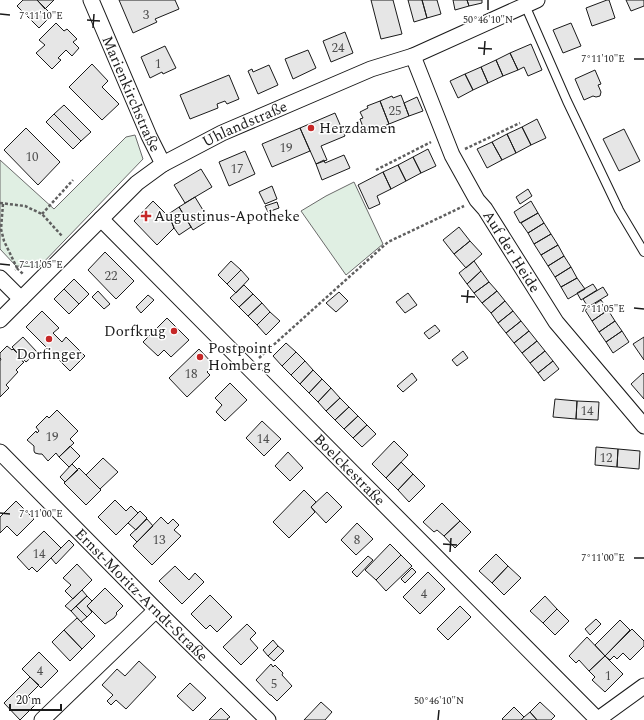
<svg xmlns="http://www.w3.org/2000/svg" width="644" height="720" viewBox="0 0 644 720" font-family="Spectral,serif">
<style>
.green{fill:#e0efe3;stroke:#6a6a6a}
.building{fill:#e6e6e6;stroke:#1a1a1a}
.lines{fill:none;stroke-linecap:round;stroke-linejoin:round}
.service-casing{stroke:#1a1a1a;stroke-width:10}
.minor-casing{stroke:#1a1a1a;stroke-width:17}
.path{stroke:#5f5f5f;stroke-width:2.5;stroke-dasharray:3 2;stroke-linecap:butt}
.service{stroke:#fff;stroke-width:8}
.minor{stroke:#fff;stroke-width:15}
.ticks{fill:none;stroke:#1a1a1a;stroke-width:1.5}
.poi-dot{fill:#c62828;stroke:#fff;stroke-width:1.5}
.labels{text-anchor:middle;stroke-width:3;stroke-linejoin:round;paint-order:stroke}
.number-label{font-size:13px;fill:#4d4d4d}
.street-label{font-size:15px;fill:#1a1a1a;stroke:#fff}
.poi-label{font-size:15px;fill:#1a1a1a;stroke:#fff;text-anchor:start}
.ticks-label{font-size:10px;text-anchor:middle;fill:#1a1a1a;stroke:#fff;stroke-width:3;stroke-linejoin:round;paint-order:stroke}
</style>
<rect width="100%" height="100%" fill="#fff"/>
<!-- green -->
<path class="green" d="M135 135 143 159 39 267 16 266 0 249V160L54 209 126 137Z
M354 182 383 244 346 275 301 211 326 196Z"/>
<!-- building -->
<path class="building" d="M23 0H37L52 15 39 28 17 6Z
M37 0H54L45 9Z
M119 0H175L179 9 155 19 157 22 133 33Z
M371 0H393L402 34 381 39Z
M408 0H422L427 18 414 22Z
M422 0H437L441 14 427 18Z
M453 0H467L469 6 455 10Z
M467 0H482V3L469 6Z
M607 0H609L615 18 592 26 586 8Z
M626 0H644V6L631 11Z
M56 23 64 31 67 29 77 39 73 42 79 48 72 56 66 50 58 58 61 60 52 69 36 53 45 45 39 40Z
M571 23 581 46 563 53 553 30Z
M345 32 353 53 331 62 323 41Z
M531 44 542 70 528 76 524 67 518 70 510 53Z
M165 46 176 68 163 74 162 72 150 78 141 57Z
M308 50 316 68 293 79 285 59Z
M510 53 518 70 503 76 496 60Z
M496 60 503 76 488 83 481 67Z
M92 64 108 81 102 87 119 104 102 120 69 87Z
M269 65 278 85 258 94 248 71 252 69 253 72Z
M481 67 488 83 473 90 465 74Z
M595 70 601 84 598 85 601 92 600 96 596 97 593 96 584 100 575 79Z
M465 74 473 90 458 98 450 81Z
M229 75 239 99 227 104 225 101 217 104 218 108 190 119 180 95Z
M401 95 409 116 389 124 380 101 392 96 393 98Z
M417 97 423 111 409 116 404 103Z
M380 101 389 124 368 133 366 126 363 127 360 119 363 118 360 112 368 108 367 106Z
M64 105 91 132 81 141 54 114Z
M335 113 345 136 321 146 327 160 316 164 300 128Z
M54 114 81 141 73 149 46 122Z
M537 119 546 138 531 145 522 127Z
M522 127 531 145 516 153 507 134Z
M26 128 60 162 38 185 4 150Z
M300 128 310 151 272 167 262 144Z
M624 129 640 161 619 171 603 139Z
M507 134 516 153 502 160 492 142Z
M492 142 502 160 487 168 477 149Z
M428 149 436 166 421 173 413 157Z
M245 151 255 174 229 186 219 162Z
M344 155 350 168 322 180 316 164 324 160 325 163Z
M413 157 421 173 406 181 398 165Z
M398 165 406 181 391 189 383 172Z
M201 169 212 187 185 203 174 185Z
M383 172 391 189 377 196 380 204 369 209 358 185Z
M272 186 277 199 265 204 259 192Z
M528 189 532 196 520 204 516 197Z
M195 197 209 220 193 230 179 207Z
M153 201 170 218 174 228 157 245 134 221Z
M531 201 538 213 520 223 514 212Z
M277 202 279 208 268 212 265 206Z
M179 207 191 227 179 235 174 228 170 218 167 215Z
M538 213 544 223 528 233 521 223Z
M544 223 551 234 534 244 528 233Z
M459 227 470 241 454 254 443 240Z
M551 234 558 245 541 255 534 244Z
M470 241 482 254 466 268 454 254Z
M558 245 564 256 548 266 541 255Z
M105 252 134 281 116 299 88 270Z
M564 256 571 267 555 277 548 266Z
M231 261 241 270 227 284 218 275Z
M474 261 481 271 467 284 459 273Z
M571 267 577 278 561 287 555 277Z
M241 270 249 279 236 293 227 284Z
M481 271 489 282 474 293 467 284Z
M577 278 585 289 568 299 561 287Z
M74 279 89 294 79 304 64 289Z
M489 282 497 291 482 303 474 293Z
M593 284 597 290 581 300 577 293Z
M244 285 253 294 239 307 230 298Z
M603 287 608 295 588 307 583 299Z
M64 289 79 304 69 314 54 299Z
M98 291 110 304 104 309 92 297Z
M497 291 505 301 491 313 482 303Z
M339 292 348 301 336 312 326 303Z
M408 293 417 305 405 313 396 302Z
M253 294 262 303 248 316 239 307Z
M148 295 154 300 141 313 136 307Z
M601 300 608 310 592 321 585 310Z
M505 301 513 311 498 323 491 313Z
M262 303 270 312 257 325 248 316Z
M608 310 615 321 599 332 592 321Z
M42 311 59 328 53 333 62 342 66 337 85 356 70 371 26 327Z
M513 311 521 321 506 333 498 323Z
M270 312 280 321 266 335 257 325Z
M167 318 189 340 171 357 164 350 158 356 143 342Z
M521 321 529 331 514 343 506 333Z
M615 321 622 331 606 342 599 332Z
M435 325 440 331 429 339 424 333Z
M529 331 537 341 522 353 514 343Z
M622 331 629 342 613 353 606 342Z
M23 337 37 352 26 362 12 347Z
M644 337V360L633 344Z
M537 341 545 351 530 363 522 353Z
M286 343 296 352 282 366 273 356Z
M7 346 12 350 13 349 23 359 22 361 24 362 16 370 18 372 6 385 9 388 0 397V361L1 359 0 358V353Z
M199 349 214 365 207 372 210 375 187 397 169 378Z
M463 351 468 358 457 366 452 360Z
M545 351 553 361 538 373 530 363Z
M296 352 305 361 291 375 282 366Z
M305 361 313 370 300 384 291 375Z
M553 361 559 369 544 381 538 373Z
M313 370 322 379 309 393 300 384Z
M412 373 417 380 403 392 397 386Z
M643 373 644 374V399L631 384Z
M322 379 331 388 318 402 309 393Z
M230 383 247 400 225 421 216 412 222 405 215 398Z
M331 388 340 398 326 411 318 402Z
M340 398 349 407 335 420 326 411Z
M555 399 577 401 576 419 553 417Z
M577 401 599 402 598 420 576 419Z
M349 407 358 416 344 429 335 420Z
M57 410 78 431 70 439 74 443 59 457 56 453 48 461 42 454H39L35 453 34 451V446L27 440 36 431 37 433 39 431 36 427 47 416 49 418Z
M358 416 367 425 353 438 344 429Z
M262 421 281 439 264 456 246 438Z
M367 425 376 434 362 447 353 438Z
M394 441 408 455 386 478 372 464Z
M70 446 80 456 69 467 59 457Z
M596 447 618 449 617 467 595 465Z
M618 449 640 451 639 469 617 467Z
M288 452 303 468 290 481 275 466Z
M103 458 118 472 100 489 86 475Z
M401 462 413 474 398 490 386 478Z
M72 464 78 470 65 482 60 477Z
M79 468 101 490 86 505 64 483Z
M413 474 425 486 409 502 398 490Z
M304 490 316 502 311 507 315 512 289 538 273 522Z
M327 492 342 507 326 523 311 507Z
M115 500 126 511 131 506 138 513 116 535 98 517Z
M16 501 34 519 17 536 7 526 0 533V517Z
M442 503 460 521 444 536 437 530 434 532 423 522Z
M140 511 147 518 136 530 128 523Z
M161 517 168 524 173 519 179 525 174 530 181 536 152 565 133 546Z
M147 519 153 526 137 542 130 535Z
M460 521 471 532 455 548 444 536Z
M357 523 373 539 356 555 341 540Z
M44 531 61 548 37 572 32 567 29 570 17 557Z
M69 540 74 545 56 564 51 558Z
M390 544 401 555 376 580 365 570Z
M496 554 508 566 492 583 479 571Z
M401 555 412 566 386 591 376 580Z
M368 556 373 560 357 577 352 572Z
M77 564 92 580 73 599 65 591 71 585 63 578Z
M175 566 189 580 195 573 204 582 182 604 159 581Z
M508 566 521 578 504 595 492 583Z
M412 568 416 572 405 583 401 579Z
M428 572 445 589 420 614 403 597Z
M105 588 123 606 116 613 117 614 114 618 105 624 87 606Z
M82 590 87 596 71 611 65 606Z
M210 595 232 617 217 632 210 625 206 629 191 614Z
M87 596 92 601 87 606 92 612 87 617 76 606Z
M545 596 557 609 543 623 530 611Z
M76 606 87 617 81 622 71 611Z
M460 606 471 617 448 640 437 629Z
M557 609 569 621 555 635 543 623Z
M77 618 95 636 82 649 64 630Z
M596 619 601 624 590 635 585 629Z
M620 620 630 630 605 656 595 645Z
M247 624 256 633 250 639 258 648 241 665 223 647Z
M632 629 644 641V646L630 660 623 653 617 659 614 656 610 660 605 656Z
M64 630 82 649 70 661 52 642Z
M587 637 605 656 589 671 579 660 576 663 569 656Z
M273 640 278 646 268 656 263 650Z
M278 646 284 651 274 661 268 656Z
M39 652 58 671 41 688 22 669Z
M605 656 623 674 605 692 592 680 595 677 589 671Z
M139 661 156 677 126 709 116 700 111 705 107 701 113 695 102 685 117 669 125 676Z
M271 664 273 667 275 665 283 673 282 675 292 686 277 701 271 695H270L256 680Z
M30 677 39 685 28 696 36 704 20 720 4 703Z
M190 683 206 698 193 711 177 696Z
M321 702 332 712 325 720H304Z
M540 702 555 716 551 720H537L530 712Z
M514 707 524 717 521 720H503L502 719Z
M221 708 230 717 227 719 228 720H209Z
M530 712 537 720H521L524 717Z"/>
<g class="lines">
<defs>
<path id="service" d="M525 5 567 101 619 210 644 252"/>
<g id="minor">
<path id="s1" d="M91 0 149 136 163 164"/>
<path id="s2" d="M413 56 452 155 477 200 485 209 556 322 644 426"/>
<path id="s3" d="M101 219 598 720"/>
<path d="M0 278 21 299"/>
<path id="s4" d="M0 320 137 183 163 164 222 133 371 69 413 56 537 0"/>
<path id="s5" d="M0 452 156 610 268 720"/>
<path d="M42 720 156 610"/>
<path d="M597 720 644 686"/>
</g>
</defs>
<!-- service casing -->
<use href="#service" class="service-casing"/>
<!-- minor casing -->
<use href="#minor" class="minor-casing"/>
<!-- path -->
<path class="path" d="M465 149 520 123
M376 170 431 142
M0 203 25 206 42 214 62 236
M3 204 1 229 4 241 17 268 15 270
M42 214 73 180
M17 268 23 274
M259 358 388 242 464 206"/>
<!-- service -->
<use href="#service" class="service"/>
<!-- minor -->
<use href="#minor" class="minor"/>
</g>
<!-- ticks -->
<path class="ticks" d="M488 10V0M0 14 10 15M87 20 100 21M93 28 94 14M478 48 492 49M484 55 485 41M634 59H644M0 264 10 265M461 296 475 297M467 303 468 290M634 308 644 309M0 513 10 514M443 544 457 545M450 552 451 538M634 558H644M438 720 439 710"/>
<!-- markers -->
<g class="poi-dot">
<circle cx="311" cy="128" r="4"/>
<path d="M144 210h4v4h4v4h-4v4h-4v-4h-4v-4h4z"/>
<circle cx="174" cy="331" r="4"/>
<circle cx="49" cy="339" r="4"/>
<circle cx="200" cy="357" r="4"/>
</g>
<g class="labels">
<!-- number labels -->
<g class="number-label">
<text x="146" y="19">3</text>
<text x="338" y="52">24</text>
<text x="158" y="68">1</text>
<text x="395" y="115">25</text>
<text x="286" y="152">19</text>
<text x="32" y="161">10</text>
<text x="237" y="173">17</text>
<text x="111" y="280">22</text>
<text x="191" y="378">18</text>
<text x="587" y="415">14</text>
<text x="52" y="441">19</text>
<text x="263" y="443">14</text>
<text x="606" y="462">12</text>
<text x="159" y="544">13</text>
<text x="357" y="544">8</text>
<text x="39" y="558">14</text>
<text x="424" y="598">4</text>
<text x="40" y="675">4</text>
<text x="608" y="680">1</text>
<text x="274" y="688">5</text>
</g>
<!-- street labels -->
<g class="street-label">
<text dy="5" stroke="none"><textPath href="#s1" startOffset="102">Marienkirchstraße</textPath></text>
<text dy="5" stroke="none"><textPath href="#s4" startOffset="317">Uhlandstraße</textPath></text>
<text dy="5" stroke="none"><textPath href="#s2" startOffset="220">Auf der Heide</textPath></text>
<text dy="5" stroke="none"><textPath href="#s3" startOffset="353">Boelckestraße</textPath></text>
<text dy="5" stroke="none"><textPath href="#s5" startOffset="201">Ernst-Moritz-Arndt-Straße</textPath></text>
</g>
<!-- poi labels -->
<g class="poi-label">
<text x="319" y="133">Herzdamen</text>
<text x="154" y="221">Augustinus-Apotheke</text>
<text x="166" y="336" text-anchor="end">Dorfkrug</text>
<text x="208" y="353">Postpoint<tspan x="208" dy="17">Homberg</tspan></text>
<text x="49" y="359" text-anchor="middle">Dorfinger</text>
</g>
</g>
<g class="ticks-label">
<text x="41" y="19">7°11'10"E</text>
<text x="488" y="23">50°46'10"N</text>
<text x="603" y="62">7°11'10"E</text>
<text x="41" y="268">7°11'05"E</text>
<text x="603" y="312">7°11'05"E</text>
<text x="41" y="517">7°11'00"E</text>
<text x="603" y="561">7°11'00"E</text>
<text x="439" y="704">50°46'10"N</text>
</g>
<!-- scale -->
<path d="M10 704v6h51v-6" fill="none" stroke="#1a1a1a" stroke-width="2"/>
<text x="16" y="704" font-size="12" fill="#1a1a1a" stroke="#ffffff" stroke-width="3" paint-order="stroke">20 m</text>
</svg>
